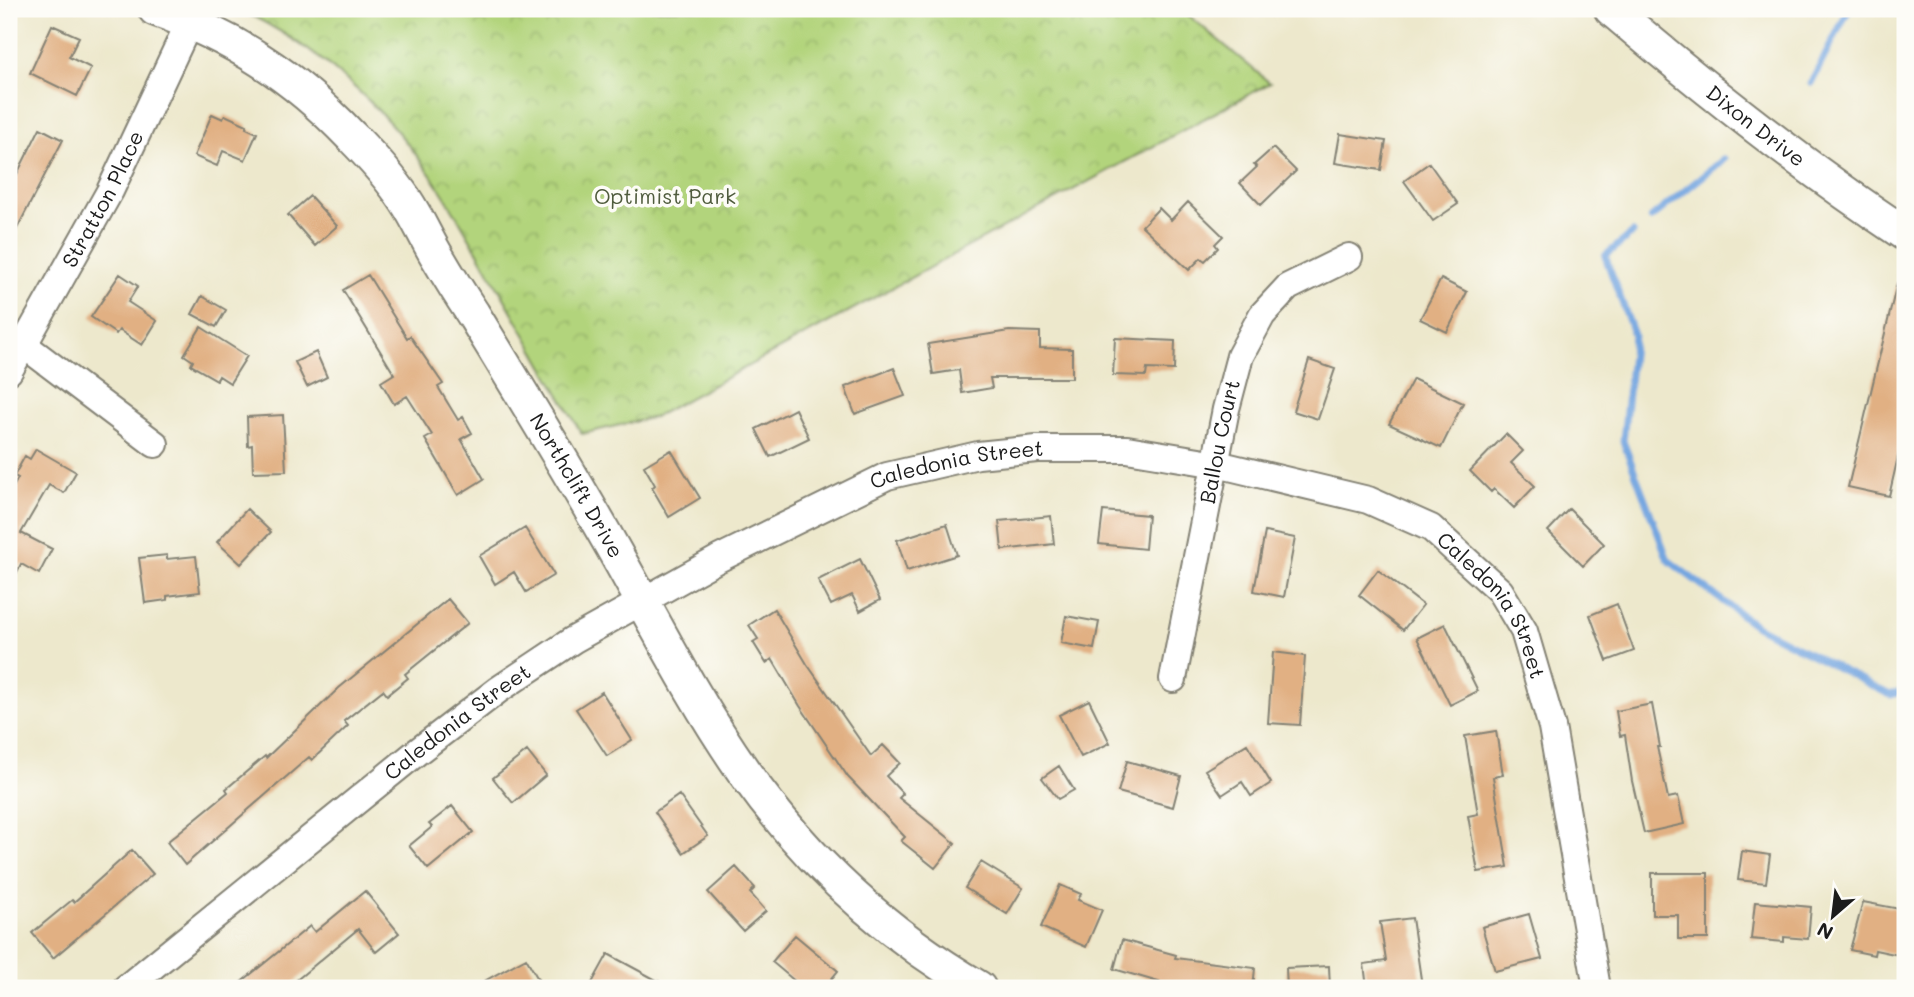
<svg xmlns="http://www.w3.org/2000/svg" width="1914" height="997" viewBox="0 0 1914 997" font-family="Mali,sans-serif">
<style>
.park{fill:url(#park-crowns);stroke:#67784c;stroke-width:2}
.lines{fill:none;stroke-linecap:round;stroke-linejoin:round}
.stream{stroke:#75a6e0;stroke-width:7}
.building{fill:#e1b083}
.minor-casing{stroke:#848274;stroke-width:30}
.tertiary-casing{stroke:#848274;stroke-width:37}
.minor{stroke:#fff;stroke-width:26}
.tertiary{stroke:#fff;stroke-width:33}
.labels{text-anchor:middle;stroke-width:7;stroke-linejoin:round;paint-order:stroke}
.street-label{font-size:21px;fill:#1c1c1c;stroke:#fdfcf7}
.park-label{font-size:21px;fill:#505c3e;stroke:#fdfcf7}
</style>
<defs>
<pattern id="park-crowns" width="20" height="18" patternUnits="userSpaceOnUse" patternTransform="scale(1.75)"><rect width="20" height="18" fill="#b2d47c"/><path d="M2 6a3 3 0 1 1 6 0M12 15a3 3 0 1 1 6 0" fill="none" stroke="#98b56b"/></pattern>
</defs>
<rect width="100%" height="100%" fill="#fdfcf7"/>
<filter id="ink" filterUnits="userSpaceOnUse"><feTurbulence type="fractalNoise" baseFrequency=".0143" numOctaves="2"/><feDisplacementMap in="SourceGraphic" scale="14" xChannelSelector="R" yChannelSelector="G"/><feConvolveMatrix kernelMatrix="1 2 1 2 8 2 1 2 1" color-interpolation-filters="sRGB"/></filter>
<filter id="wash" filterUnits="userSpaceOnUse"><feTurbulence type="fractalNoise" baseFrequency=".00686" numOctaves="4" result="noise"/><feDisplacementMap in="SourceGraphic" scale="28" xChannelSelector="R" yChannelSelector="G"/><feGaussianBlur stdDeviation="1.57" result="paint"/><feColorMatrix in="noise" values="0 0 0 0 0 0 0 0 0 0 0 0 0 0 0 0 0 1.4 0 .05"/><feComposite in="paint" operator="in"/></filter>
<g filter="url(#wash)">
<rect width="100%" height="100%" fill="#ede8cc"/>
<!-- park -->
<path class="park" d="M238 9H1181L1270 83 654 417 582 434C553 383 524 332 495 282 474 247 455 210 432 177 384 106 316 45 238 9Z"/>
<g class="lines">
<!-- stream -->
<path class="stream" d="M1811 83 1849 9
M1651 218 1724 159
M1633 233 1605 256 1634 335 1623 441 1668 560 1756 626 1890 695 1905 691"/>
</g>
<g id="blocks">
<!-- building -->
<path class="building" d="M52 25 79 37 69 57 91 68 77 96 30 73Z
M212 114 223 119 225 115 247 125 246 128 257 133 245 160 223 151 217 166 194 156Z
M40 128 63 140 9 244V190Z
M1340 134 1386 141 1381 170 1335 163Z
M1273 148 1296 171 1261 205 1240 183 1257 167 1254 165Z
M1429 163 1458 204 1433 221 1404 181Z
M310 196 337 226 315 246 288 215Z
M1188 202 1223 236 1215 244 1218 248 1205 261 1201 258 1189 270 1142 226 1159 208 1171 220Z
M120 274 138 286 128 302 157 321 142 345 119 330 116 334 91 317Z
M368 275 407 338 410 336 443 384 438 387 458 420 463 417 472 433 461 439 484 479 458 495 425 439 432 435 407 396 394 404 381 382 394 374 343 290Z
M1441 279 1467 292 1447 332 1420 319Z
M1897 283 1905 284V438L1903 449 1900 448 1889 496 1848 487Z
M202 296 226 310 216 327 192 314Z
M201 327 247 356 230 383 219 376 217 380 191 365 193 361 184 355Z
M1009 331 1040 332V348L1072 349V378H990L992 388 962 393 959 370 933 374 928 344Z
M1115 338 1175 341 1174 370 1147 369 1146 376 1113 375Z
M316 352 327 377 307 387 295 362Z
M1309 360 1335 369 1318 419 1293 411Z
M894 368 905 396 855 414 845 387Z
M1413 379 1463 403 1441 448 1389 424Z
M795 409 809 438 770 457 756 429Z
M283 415 286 471 253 472 252 445 248 446 247 417Z
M1506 434 1523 451 1511 463 1535 486 1514 508 1494 489 1491 492 1470 471Z
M36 449 76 472 64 493 49 485 21 533 52 549 39 574 21 564 9 588V495L18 478 14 476 25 456 30 459Z
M671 450 700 498 669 517 652 488 655 485 644 466Z
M247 509 271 532 241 564 217 542Z
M1569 509 1604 544 1583 566 1548 531Z
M1103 511 1148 515 1145 549 1099 544Z
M1051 516 1054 544 1002 550 999 521Z
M947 524 957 555 907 571 897 540Z
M525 528 554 575 526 592 514 572 495 584 479 556Z
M1265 532 1295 538 1284 597 1254 591Z
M167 555V559L196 556 200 592 167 596V600L145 603 139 558Z
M860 559 880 600 860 611 852 595 831 605 818 580Z
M1378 570 1423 605 1403 630 1359 595Z
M448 599 468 623 405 674 408 678 387 695 383 690 344 721 348 726 312 760 309 757 185 865 167 842 228 792 226 789 265 756 266 758 339 688Z
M1617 604 1634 651 1607 661 1590 615Z
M774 609 807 664 871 756 883 745 900 763 886 776 903 794 899 798 955 843 935 868 901 841 905 837 848 777 800 706 772 659 766 663 753 642 758 639 749 625Z
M1066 616 1099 622 1094 649 1061 643Z
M1445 624 1478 691 1450 705 1417 638Z
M1273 652 1305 656 1300 725 1268 723Z
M602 692 632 740 607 756 576 709Z
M1089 700 1110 743 1081 757 1059 715Z
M1652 704 1660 747H1657L1668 798 1678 796 1684 824 1644 833 1632 781 1625 735 1620 736 1616 711Z
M1496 731 1503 775 1493 777 1508 867 1478 872 1468 816 1478 814 1465 736Z
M1247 744 1271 783 1251 796 1242 782 1222 795 1205 770Z
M527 751 546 775 513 803 493 778Z
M1127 761 1181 776 1173 807 1118 792Z
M1059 766 1074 790 1058 799 1042 778Z
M679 795 708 836 683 853 655 812Z
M452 806 473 832 428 869 409 846 432 827 429 824Z
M132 850 153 874 53 958 32 933 72 900 74 902Z
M1742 851 1770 855 1766 883 1738 880Z
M981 862 1023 888 1007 914 965 888Z
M736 867 755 888 750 893 766 911 743 931 708 892Z
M1652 873H1708V939H1678V915H1652Z
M1060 885 1081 894 1078 900 1102 910 1086 947 1041 927Z
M365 891 399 933 376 952 358 929 287 988H234L310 926 315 932Z
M1755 902 1811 907 1808 939 1784 937V942L1751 939Z
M1863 902 1905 910 1899 955 1875 950 1874 955 1850 950Z
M1529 914 1542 959 1495 971 1482 927Z
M1412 918 1422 986 1367 988 1364 964 1386 961 1380 922Z
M795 935 838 971 824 988H803L772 962Z
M1122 940 1176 955 1175 958 1255 968 1253 988H1179L1114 969Z
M608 954 671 988H602L592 983Z
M526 958 543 988H472Z
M1329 966 1330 988H1287L1286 968Z"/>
</g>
</g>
<g filter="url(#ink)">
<use href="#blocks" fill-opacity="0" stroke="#848274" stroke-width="2"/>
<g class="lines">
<defs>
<g id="minor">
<path d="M24 345 155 444"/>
<path id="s1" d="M9 371 110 191 190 21"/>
<path id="s2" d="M1173 679 1226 409 1240 356 1262 315 1288 287 1349 257"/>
<path id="s3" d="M126 988 417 752 498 690 573 640 718 559 887 476 978 455 1037 449H1127L1217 464 1368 500 1431 528 1500 591 1524 631 1552 727 1597 988"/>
</g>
<g id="tertiary">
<path id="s4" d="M155 9C233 37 293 75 351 136 371 156 390 177 406 201 418 219 427 240 438 258 449 277 461 296 473 314 520 391 567 467 611 545 654 621 694 701 744 772 807 861 886 934 979 988"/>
<path id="s5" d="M1611 9C1705 89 1802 166 1905 234"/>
</g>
</defs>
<!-- minor casing -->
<use href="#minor" class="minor-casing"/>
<!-- tertiary casing -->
<use href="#tertiary" class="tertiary-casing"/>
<!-- minor -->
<use href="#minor" class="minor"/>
<!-- tertiary -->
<use href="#tertiary" class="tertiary"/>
</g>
</g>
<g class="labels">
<!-- street labels -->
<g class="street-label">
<text dy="7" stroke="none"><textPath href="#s5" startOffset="186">Dixon Drive</textPath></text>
<text dy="7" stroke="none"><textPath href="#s1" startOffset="196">Stratton Place</textPath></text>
<text dy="7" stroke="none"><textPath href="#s2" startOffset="242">Ballou Court</textPath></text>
<text dy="7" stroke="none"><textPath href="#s3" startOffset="992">Caledonia Street</textPath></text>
<text dy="7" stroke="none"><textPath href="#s4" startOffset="653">Northclift Drive</textPath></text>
<text dy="7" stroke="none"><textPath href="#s3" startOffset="1580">Caledonia Street</textPath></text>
<text dy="7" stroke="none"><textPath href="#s3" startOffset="425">Caledonia Street</textPath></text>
</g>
<!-- park labels -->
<g class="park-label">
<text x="665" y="204">Optimist Park</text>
</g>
</g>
<!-- margin -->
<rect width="1914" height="997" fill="none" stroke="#fdfcf7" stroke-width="35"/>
<!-- north arrow -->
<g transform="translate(1833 916) rotate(208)" stroke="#fdfcf7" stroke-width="5" paint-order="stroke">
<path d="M0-5L12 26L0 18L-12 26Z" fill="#1c1c1c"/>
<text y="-10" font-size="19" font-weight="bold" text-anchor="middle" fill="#1c1c1c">N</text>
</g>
</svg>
